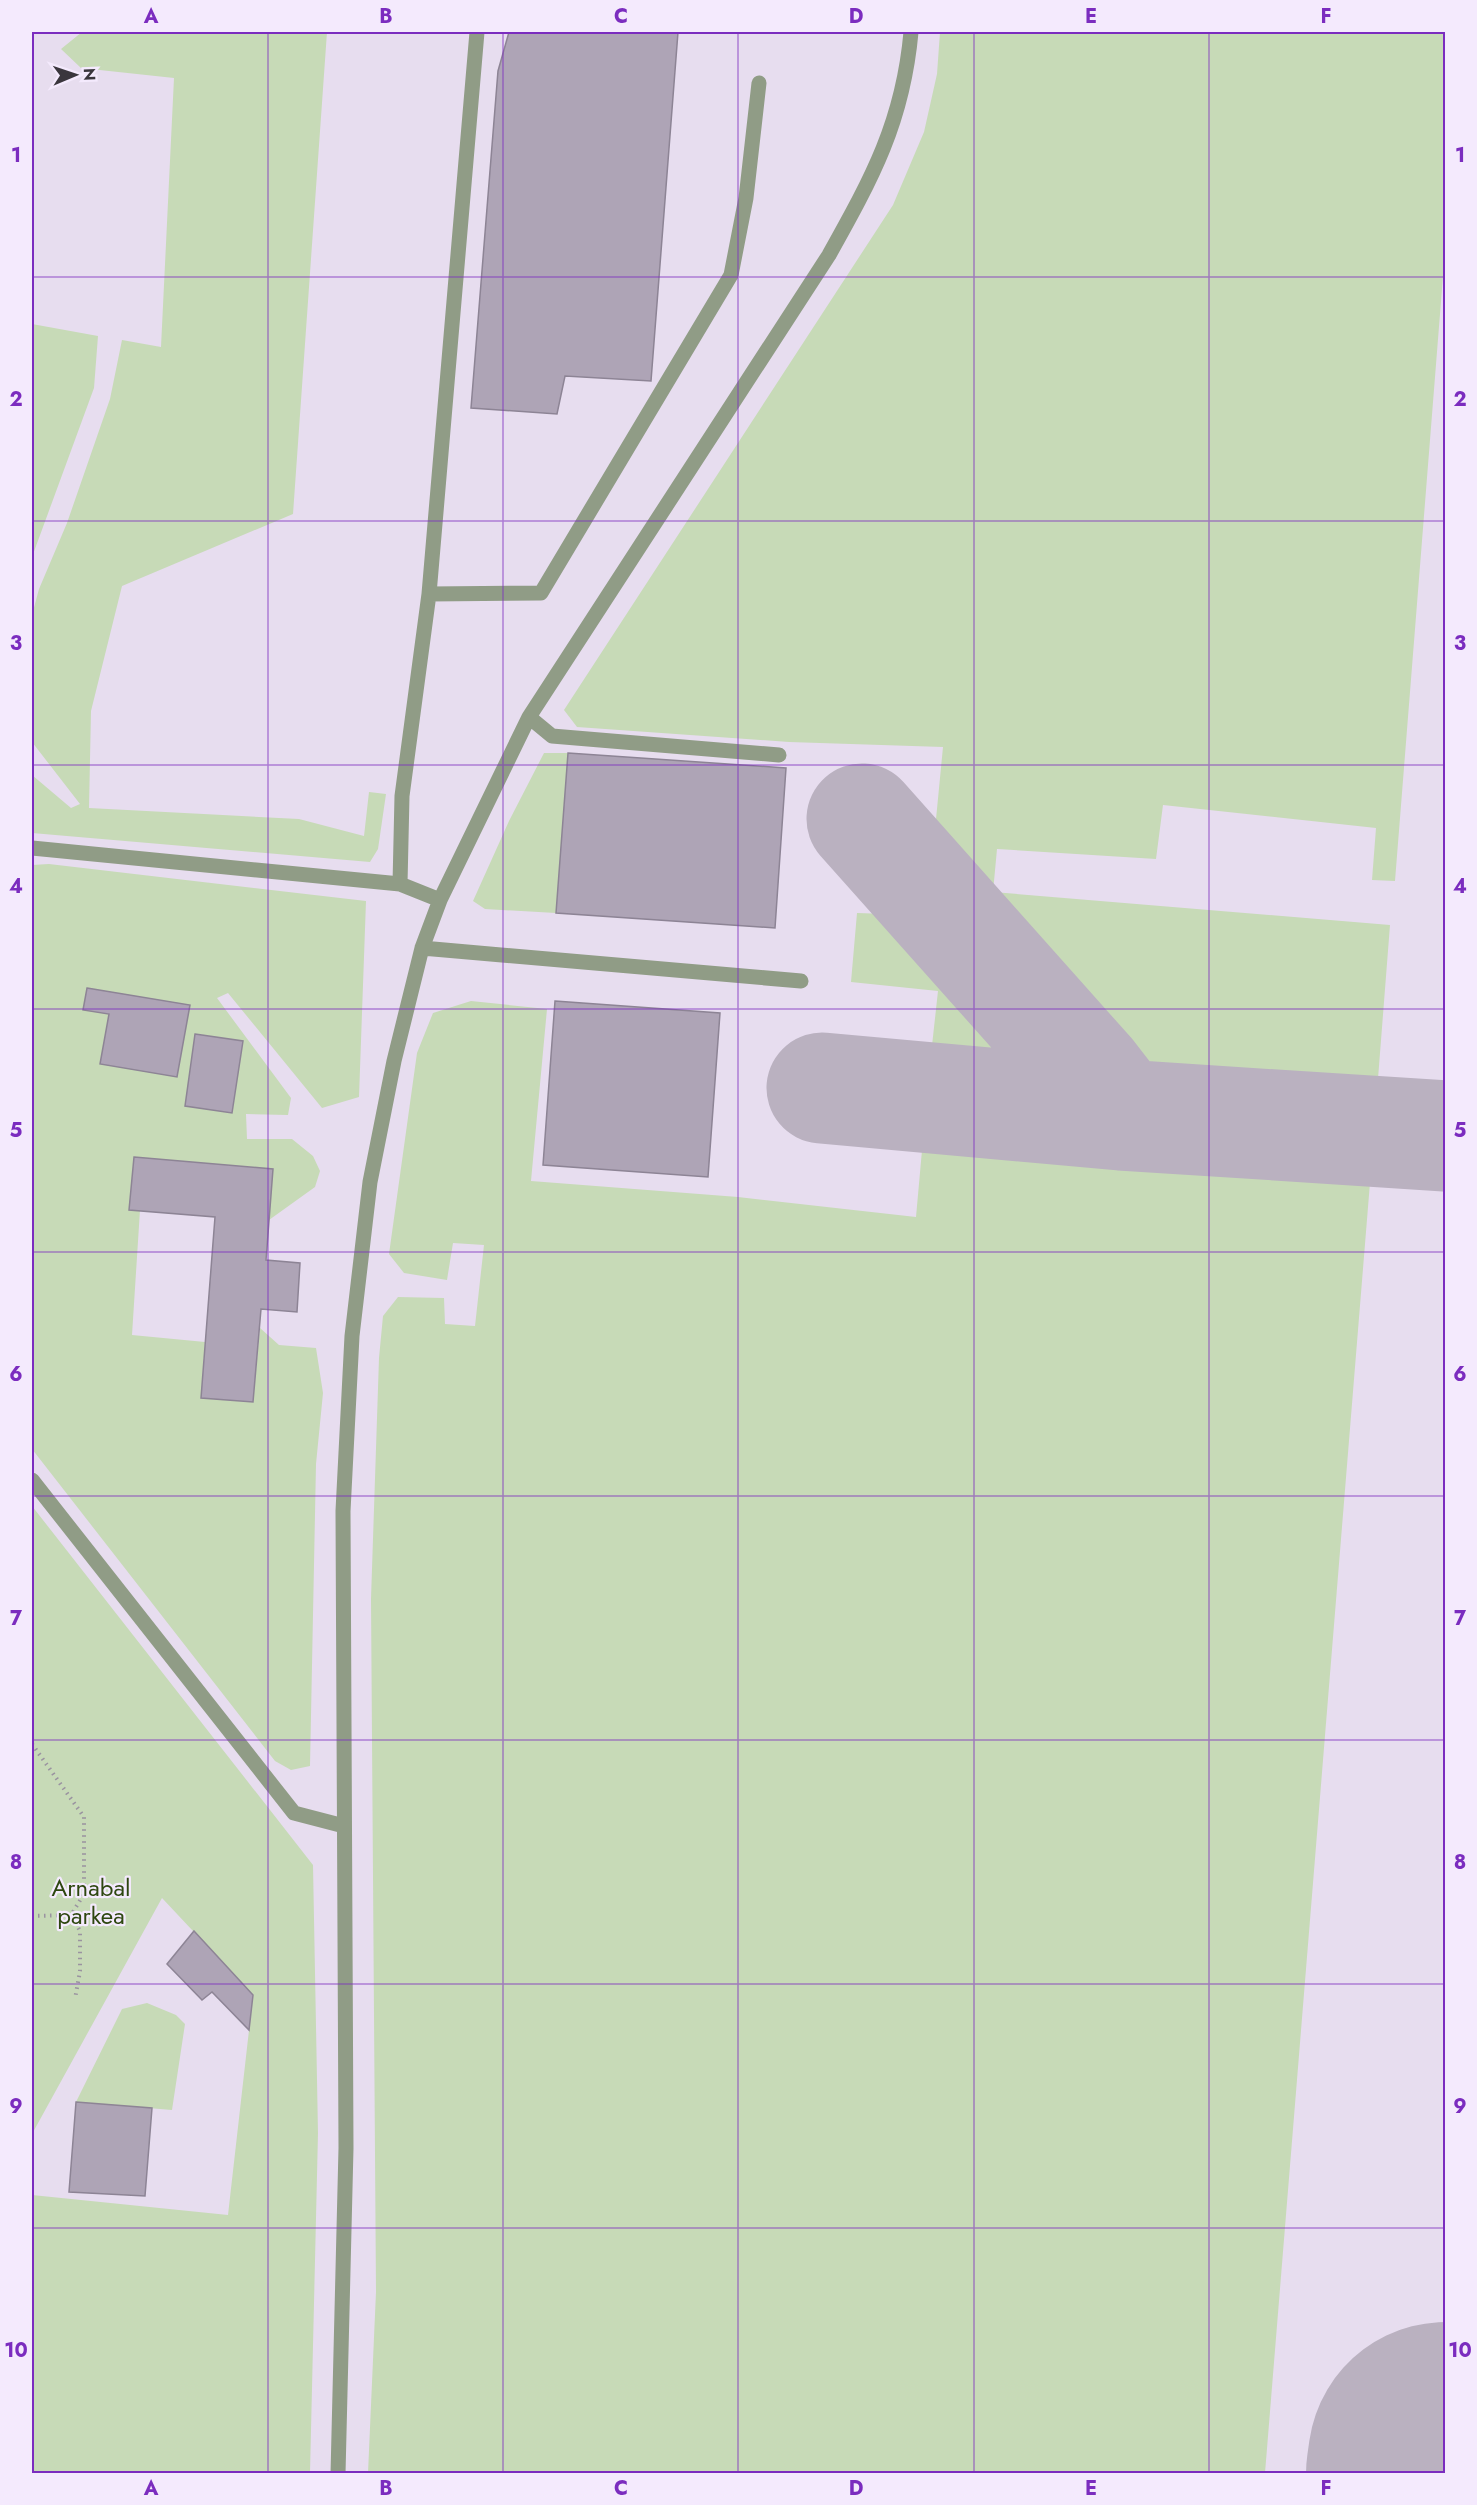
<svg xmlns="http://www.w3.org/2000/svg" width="1477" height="2505" viewBox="0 0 1477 2505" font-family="Jost,sans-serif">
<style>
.green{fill:#c7dab7;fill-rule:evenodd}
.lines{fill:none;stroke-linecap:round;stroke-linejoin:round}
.taxiway{stroke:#bab1c0;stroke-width:111}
.runway{stroke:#bab1c0;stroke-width:276}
.building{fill:#aea4b6;stroke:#8d8495;stroke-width:1.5}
.path{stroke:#9a93a0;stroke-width:4;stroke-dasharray:1.5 4.5;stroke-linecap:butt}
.minor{stroke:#909c86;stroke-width:15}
.grid{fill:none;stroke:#7b2cbf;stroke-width:1.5;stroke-opacity:0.55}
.labels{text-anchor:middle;stroke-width:4.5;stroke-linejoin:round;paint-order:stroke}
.park-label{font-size:24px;fill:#2e4710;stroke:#f4eafd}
.neatline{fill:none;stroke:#7b2cbf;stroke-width:2}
.grid-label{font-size:20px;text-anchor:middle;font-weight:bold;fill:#7b2cbf}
</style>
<rect width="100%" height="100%" fill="#e7ddef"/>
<!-- green -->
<path class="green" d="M82 32H327L293 514 122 586 91 711 89 808 299 819 364 836 369 792 386 794 378 849 370 862 32 833V775L71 808 80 804 32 742V615L39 589 67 523 110 399 122 340 161 347 174 78 81 68 61 49Z
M940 32H1445V251L1395 881 1372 880 1376 828 1163 805 1156 859 997 849 993 892 1390 925 1375 1117 1122 1096 930 881 943 747 789 742 577 727 564 710 893 205 924 132 937 74Z
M32 324 98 336 94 388 32 557Z
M544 753H568L556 913 485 909 473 901 509 821Z
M49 864 366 901 359 1097 322 1108 228 993 217 998 291 1098 288 1115 246 1114 247 1139H292L313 1156 320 1171 315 1187 269 1220 273 1169 134 1157 129 1209 140 1210 132 1335 205 1342 201 1398 253 1402 260 1328 279 1345 316 1348 323 1393 316 1464 310 1766 291 1770 275 1761 32 1449V865ZM196 1034 243 1041 232 1113 185 1106Z
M857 913 918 915 1077 1096 928 1082 938 991 851 982Z
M471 1001 547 1009 531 1181 738 1197 916 1217 924 1128 1372 1158 1265 2473H368L376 2292 371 1599 379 1358 383 1316 398 1297 444 1298 445 1324 475 1326 484 1245 453 1243 447 1280 404 1273 389 1254 417 1053 433 1013Z
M32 1506 313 1865 318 2133 310 2473H32V2195L228 2215 253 1995 162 1898 32 2134Z
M147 2003 176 2015 185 2024 172 2110 76 2102 122 2009Z"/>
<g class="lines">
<!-- taxiway -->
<path class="taxiway" d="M862 819 1090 1075 1121 1115
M822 1088 1121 1115 1446 1136"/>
<!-- runway -->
<path class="runway" d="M1444 2474 1446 2460"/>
</g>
<!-- building -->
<path class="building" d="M509 32H678L651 381 565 376 557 414 471 408 498 71Z
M568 753 786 768 775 928 556 913Z
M87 988 190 1005 177 1077 100 1064 109 1014 83 1010Z
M555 1001 720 1013 708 1177 543 1165Z
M195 1034 243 1041 232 1113 185 1106Z
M134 1157 273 1169 266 1260 300 1263 297 1312 261 1309 253 1402 201 1398 215 1217 129 1210Z
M194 1931 253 1995 249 2030 212 1992 202 2000 167 1964Z
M76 2102 152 2108 145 2196 69 2192Z"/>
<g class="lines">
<!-- path -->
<path class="path" d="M32 1744 84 1817V1894L71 1915
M32 1916 71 1915 80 1931V1971L75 1999"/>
<!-- minor -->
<path class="minor" d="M477 32 429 594 541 593 731 275 746 198 759 83
M529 717 552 736 779 755
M32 848 400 884 440 900
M400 884 402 796 429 594
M422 948 801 981
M32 1480 294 1813 344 1826
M338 2474 346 2148 343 1511 352 1336 370 1182 394 1061 422 948 440 900 529 717 829 255C872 178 903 122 911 32"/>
</g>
<!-- grid -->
<path class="grid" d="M268 32V2474M503 32V2474M738 32V2474M974 32V2474M1209 32V2474M32 277H1446M32 521H1446M32 765H1446M32 1009H1446M32 1252H1446M32 1496H1446M32 1740H1446M32 1984H1446M32 2228H1446"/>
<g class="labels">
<!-- park labels -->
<g class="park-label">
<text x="91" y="1896">Arnabal<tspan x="91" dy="28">parkea</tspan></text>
</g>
</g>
<!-- border -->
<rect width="1477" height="2505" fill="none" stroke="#f4eafd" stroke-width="66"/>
<!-- north arrow -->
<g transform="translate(75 75) rotate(88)" stroke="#f4eafd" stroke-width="4.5" paint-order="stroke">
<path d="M0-4.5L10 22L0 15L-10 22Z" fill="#3a363d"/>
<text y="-9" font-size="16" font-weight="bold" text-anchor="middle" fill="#3a363d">N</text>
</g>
<rect x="33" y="33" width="1411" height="2439" class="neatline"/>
<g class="grid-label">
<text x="151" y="23">A</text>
<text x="386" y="23">B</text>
<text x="621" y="23">C</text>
<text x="856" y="23">D</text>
<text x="1091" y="23">E</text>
<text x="1326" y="23">F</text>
<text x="16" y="162">1</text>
<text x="1460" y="162">1</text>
<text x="16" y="406">2</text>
<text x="1460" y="406">2</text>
<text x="16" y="650">3</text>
<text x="1460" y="650">3</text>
<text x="16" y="893">4</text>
<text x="1460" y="893">4</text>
<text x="16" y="1137">5</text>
<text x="1460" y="1137">5</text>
<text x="16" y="1381">6</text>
<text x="1460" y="1381">6</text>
<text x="16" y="1625">7</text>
<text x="1460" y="1625">7</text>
<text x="16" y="1869">8</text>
<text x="1460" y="1869">8</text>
<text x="16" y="2113">9</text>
<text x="1460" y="2113">9</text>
<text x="16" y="2357">10</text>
<text x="1460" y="2357">10</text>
<text x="151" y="2495">A</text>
<text x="386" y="2495">B</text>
<text x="621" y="2495">C</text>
<text x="856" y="2495">D</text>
<text x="1091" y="2495">E</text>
<text x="1326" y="2495">F</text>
</g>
</svg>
